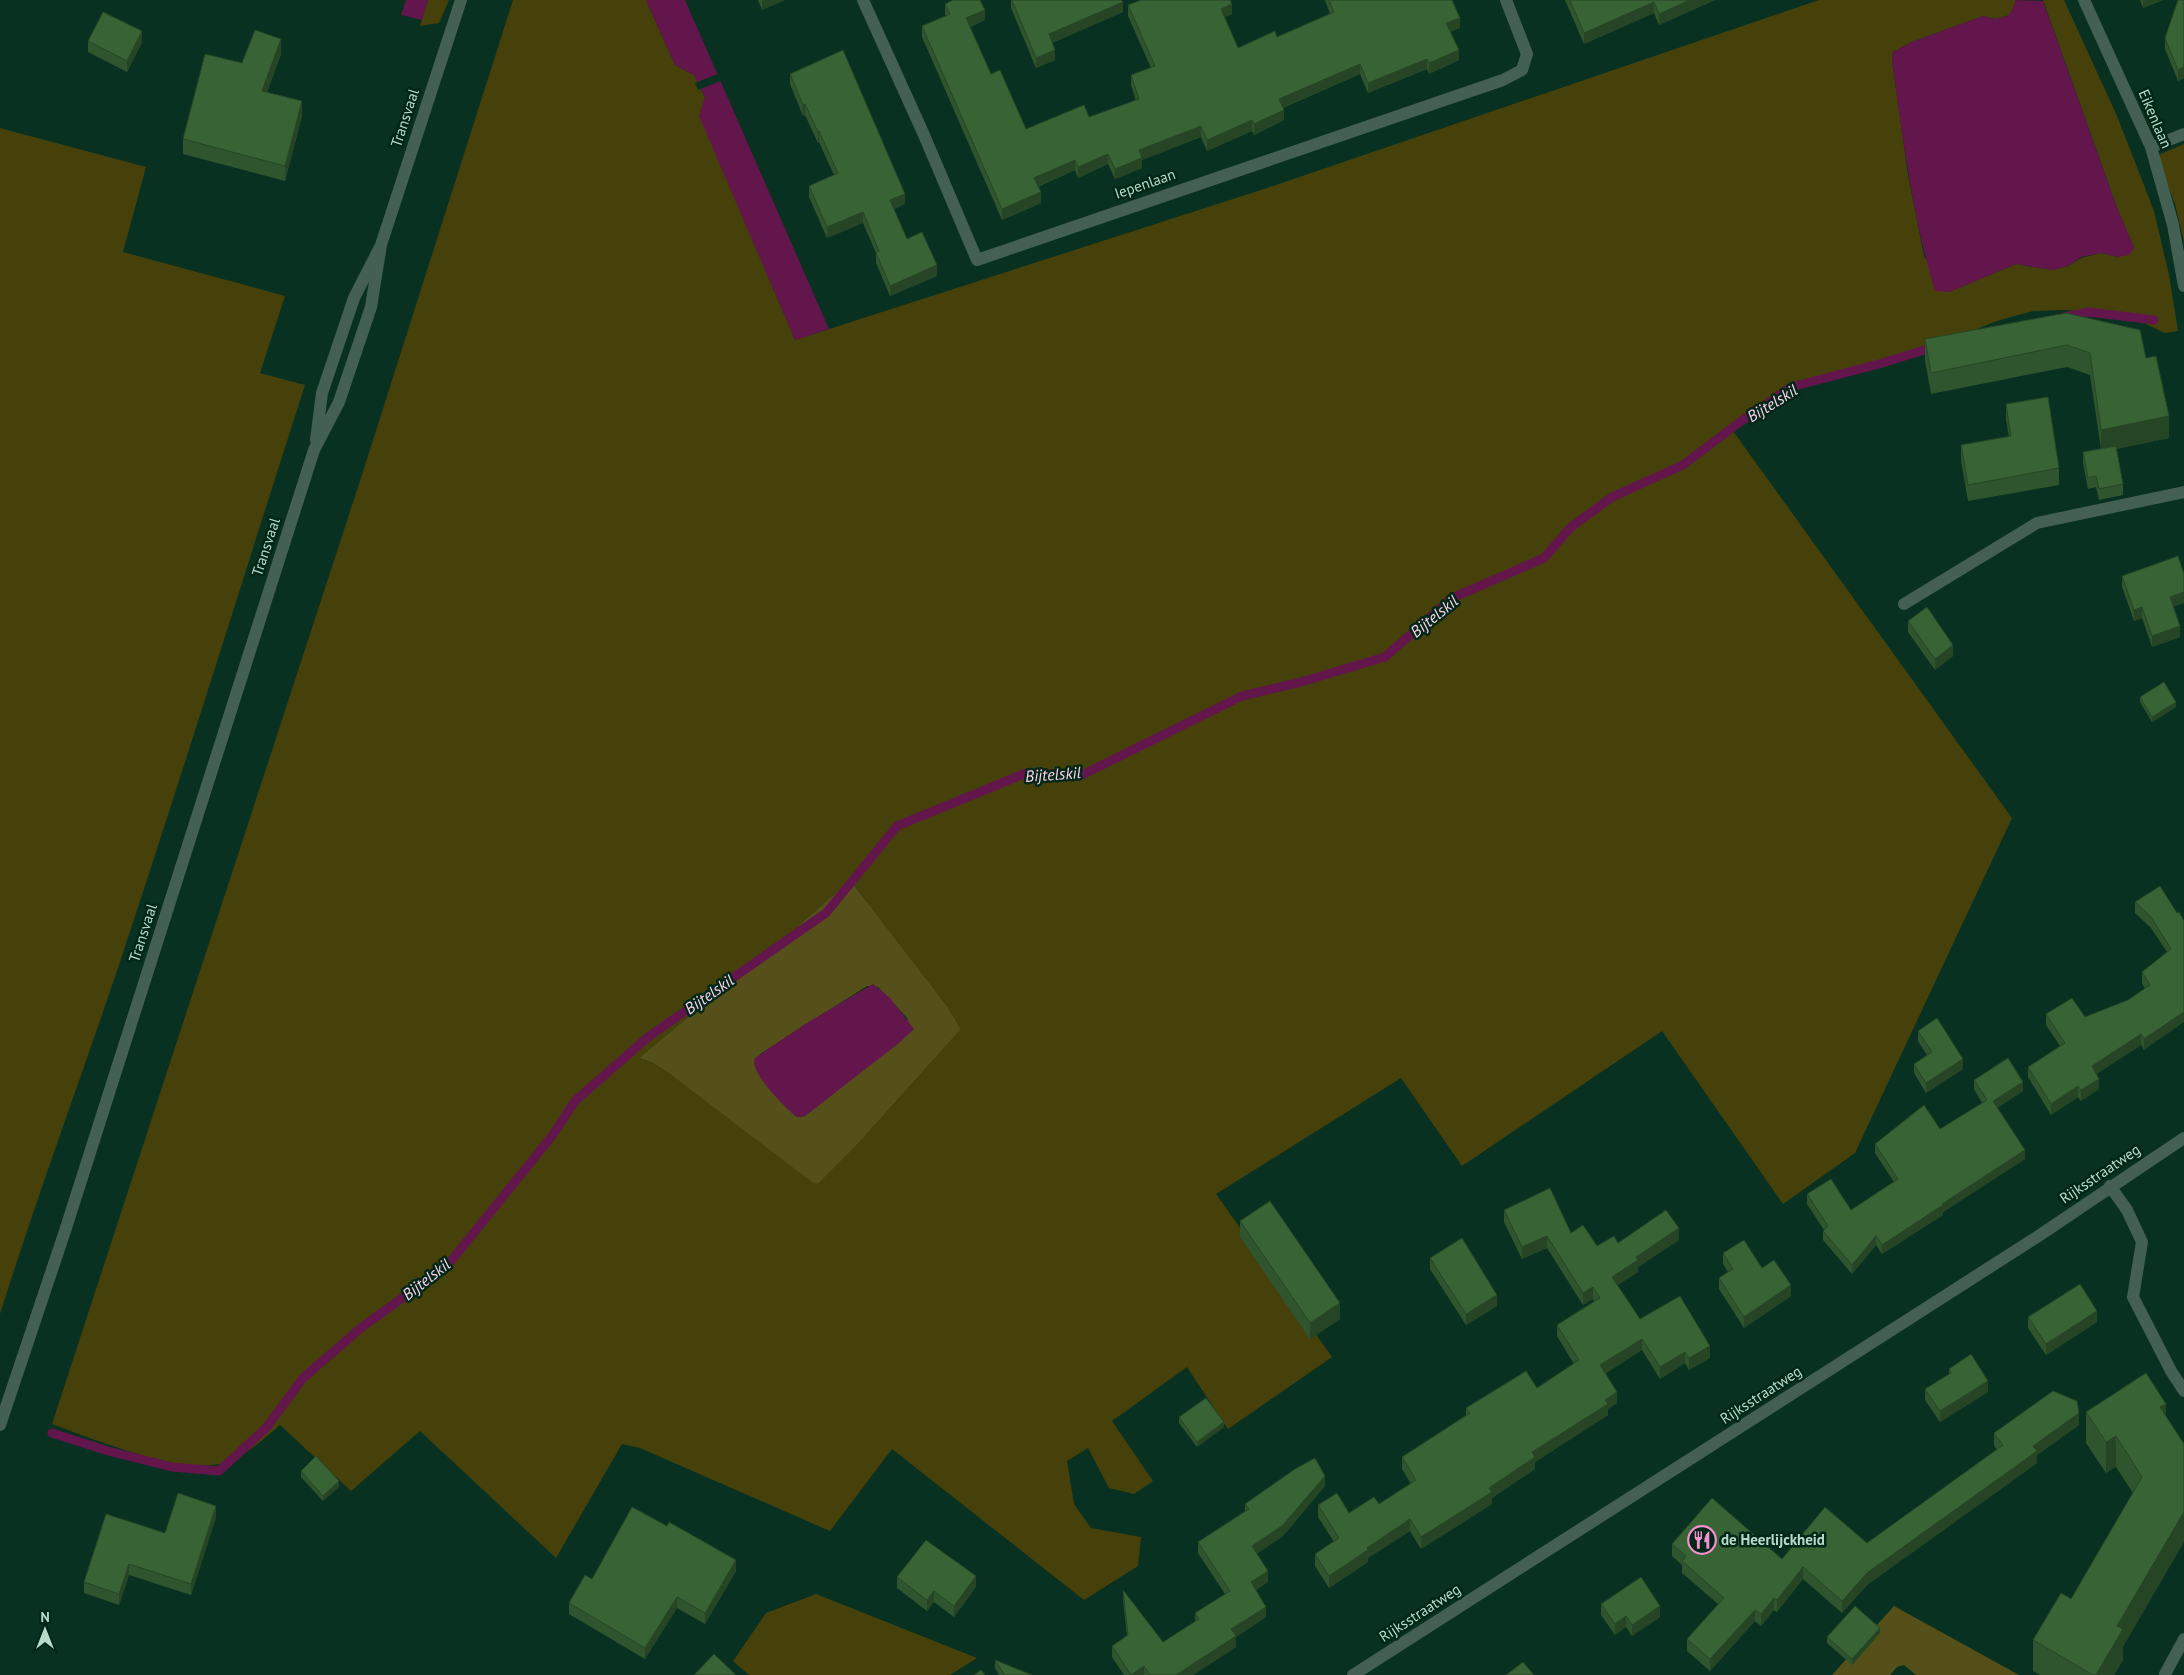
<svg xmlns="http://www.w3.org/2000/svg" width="2184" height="1675" viewBox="0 0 2184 1675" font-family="'PT Sans',sans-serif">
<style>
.green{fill:#46410a;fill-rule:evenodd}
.forest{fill:#554f19;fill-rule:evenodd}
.water{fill:#63164b}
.pier{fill:#083121}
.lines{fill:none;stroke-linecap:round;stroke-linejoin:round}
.stream{stroke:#63164b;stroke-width:9}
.service{stroke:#446052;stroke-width:12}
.minor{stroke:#446052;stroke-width:12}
.tertiary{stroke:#446052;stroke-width:12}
.wall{fill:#2f552e}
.shaded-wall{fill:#264525}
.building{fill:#376335;stroke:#264525}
.labels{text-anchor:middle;stroke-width:5;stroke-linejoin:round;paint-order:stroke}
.street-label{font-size:15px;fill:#b8dbc9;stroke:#002718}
.poi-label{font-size:15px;font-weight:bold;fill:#b8dbc9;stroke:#002718;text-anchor:start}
.water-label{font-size:16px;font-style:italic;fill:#ffd1eb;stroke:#002718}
</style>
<rect width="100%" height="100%" fill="#083121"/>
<!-- green -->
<path class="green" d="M428 0H449L439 23 420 26Z
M513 0H646L675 65 694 75 705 98 700 116 795 340 1264 189 1819 0H2015V4L2009 15 1996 19 1983 16 1912 42 1893 52 1892 61 1908 175 1924 256 1949 292 2016 264 2052 270 2068 266 2081 258 2101 253 2118 257 2134 248 2116 205 2043 0H2064L2117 116 2154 211 2169 275 2178 331 2165 333 2135 319 2089 312 2066 310 2033 311 1997 321 1931 347 1808 380 1762 404 1730 427 2012 818 1855 1153 1783 1204 1662 1031 1462 1166 1401 1078 1216 1194 1332 1357 1228 1429 1187 1367 1112 1421 1153 1481 1134 1494 1109 1488 1088 1448 1067 1461 1074 1504 1091 1528 1141 1537 1138 1566 1084 1600 892 1449 830 1531 640 1448 622 1444 556 1558 420 1431 351 1491 280 1425C262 1441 243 1458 219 1464 179 1474 90 1438 52 1424L360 481ZM850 880 947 1006 961 1029 856 1146 818 1184 670 1074 653 1063 639 1058 700 1007 747 972Z
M0 128 146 167 123 252 285 296 260 373 305 385C243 578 183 772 119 965 80 1081 37 1196 0 1314Z
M2184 144V242L2175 204 2156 156Z
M816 1594 977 1658 950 1675H749L733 1661 766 1613Z"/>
<!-- forest -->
<path class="forest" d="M850 880 947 1006 961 1029 856 1146 818 1184 812 1182 670 1074 653 1063 639 1058 700 1007 747 972ZM867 986 878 987 908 1019 883 1054 805 1116 797 1117 785 1106 760 1054Z
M1894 1606 2019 1675H1916L1904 1665 1897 1667 1890 1675H1832Z"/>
<!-- water -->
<path class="water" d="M406 0H428L422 20 401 15Z
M646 0H685L829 329 795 340 699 116 705 97 694 75 675 65Z
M2015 0 2043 1 2116 205 2134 248 2129 255 2118 257 2101 253 2081 257 2068 266 2052 270 2016 264 1949 292 1935 291C1912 216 1903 138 1892 61L1893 52 1912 42 1983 16 1996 19 2009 15 2015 4Z
M873 984 890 998 914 1029 899 1043 805 1116 797 1117C786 1109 748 1071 755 1058L805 1024Z"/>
<!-- pier -->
<path class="pier" d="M720 73 723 80 698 90 695 83Z"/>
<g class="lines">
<!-- stream -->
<path class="stream" d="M2064 317 2089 312 2154 320
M52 1433 108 1451 172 1467 219 1471 266 1428 303 1378 362 1327 447 1266 552 1136 575 1101 648 1037 826 913 897 826 1026 773 1082 775 1242 696 1301 682 1385 657 1452 598 1544 558 1571 527 1612 497 1683 465 1740 422 1791 387 1879 364 1934 347"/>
<!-- service -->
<path class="service" d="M1904 604 2037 523 2184 492"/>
<!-- minor -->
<path class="minor" d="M863 0 924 135 977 260 1503 80 1522 70 1527 54 1506 0
M2084 0 2151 147 2173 225 2184 286
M2151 147 2184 134
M2110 1186 2127 1210 2142 1242 2133 1297 2171 1371 2184 1391
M2165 1674 2184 1639"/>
<!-- tertiary -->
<path class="tertiary" d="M316 440 322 393 354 298 381 245 461 0
M0 1425 65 1231 314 450 339 402 371 307 381 245
M1353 1675 2040 1235 2184 1138"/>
</g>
<!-- wall -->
<path class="wall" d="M758 0H785L762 10Z
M1011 0H1121L1123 12 1052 43 1055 60 1036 68 1011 8Z
M1325 0H1452L1460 28 1450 32 1459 60 1429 74 1427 69 1368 93 1360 74 1283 108 1284 120 1254 135 1252 131 1207 151 1201 137 1142 160V168L1115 179 1108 164 1078 178 1075 170 1038 187 1041 203 1002 220 922 37V26L946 16 945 14V4L985 20 970 27 991 74 1026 129 1089 117 1136 101 1131 85V75L1151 68 1128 16V5L1232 14 1225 17 1238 48 1277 37 1330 14Z
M1565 0H1715L1659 25 1654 13 1584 44Z
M2140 0H2163L2143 8Z
M2184 0V78L2178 81 2165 49V38Z
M88 41 142 42 127 72 88 52Z
M281 54 267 92 302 116 285 181 183 154V139L242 63Z
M790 74 905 204 894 209 907 239 937 276 890 296 876 263V253L863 223 827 238 809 197V186L834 175 819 142 818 143 805 115 803 116 790 84Z
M2066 313 2146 358 2169 438 2116 449 2123 484V495L2099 500 2096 487 2088 489 2083 463V452L2101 449 2090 375 2067 367 1931 394 1925 360V339Z
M2006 404 2059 468V485L1968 501 1961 461V445L2009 437 2006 420Z
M2184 574V603L2173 606 2180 637 2152 647 2142 618 2134 621 2122 587V576Z
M1908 621 1953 656 1935 670 1908 632Z
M2140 697 2176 707 2152 722 2140 702Z
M2135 902 2177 913 2184 921 2144 1050 2141 1045 2096 1074 2099 1089 2081 1101 2078 1097 2051 1115 2028 1077V1067L2060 1046 2046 1025V1014L2085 1017 2128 1000 2145 989 2142 983V972L2167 952 2151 928 2135 913Z
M1918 1031 1963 1069 1926 1093 1914 1073V1064L1927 1055 1918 1041Z
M1974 1080 2023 1091 1997 1108 2025 1159 1943 1212V1215L1882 1254 1876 1245 1852 1274 1823 1240V1231L1824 1230 1807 1204V1194L1851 1210 1894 1182 1875 1153V1144L1940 1129 1982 1103 1974 1089Z
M1504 1210 1571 1233 1597 1246 1618 1243 1679 1240 1638 1267V1272L1617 1285 1640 1319 1710 1358 1689 1370 1685 1363 1660 1379 1642 1350 1606 1373 1617 1403 1608 1409V1415L1535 1462V1469L1492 1498V1504L1421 1549 1410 1531 1368 1558V1562L1329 1588 1315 1566V1554L1334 1542 1318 1517V1505L1349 1513 1379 1504 1411 1484 1402 1469V1457L1466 1415V1408L1537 1388 1574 1364 1557 1336V1325L1594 1301 1593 1299 1583 1305 1547 1248 1522 1259 1504 1222Z
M1240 1221 1340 1319 1310 1339 1240 1237Z
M1723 1253 1762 1268 1791 1296 1744 1328 1719 1289V1278L1728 1272 1723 1264Z
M1430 1258 1497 1306 1466 1325 1430 1269Z
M2028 1317 2097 1322 2046 1355 2028 1328Z
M1949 1369 1988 1392 1940 1422 1925 1400V1389L1949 1374Z
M2166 1404 2123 1647V1660L2114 1675H2040L2033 1671V1640L2071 1599 2133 1493 2116 1467 2106 1473 2086 1443V1412Z
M1179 1417 1224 1427 1197 1447 1179 1423Z
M2079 1425 2037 1455V1463L1867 1585 1842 1613 1803 1579 1777 1612 1774 1610 1761 1626 1755 1621 1710 1671 1687 1651V1639L1718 1604 1682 1573V1565L1672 1556V1544L1782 1559 1867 1543 1997 1450 1994 1445V1433Z
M301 1471 339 1487 323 1501 301 1477Z
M1325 1486 1282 1537 1256 1553 1268 1582 1256 1590 1266 1617 1236 1637V1647L1193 1675H1124L1112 1657V1646L1127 1636 1123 1600V1590L1163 1642 1195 1622V1613L1225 1594 1198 1553V1542L1245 1511V1504Z
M216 1517 191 1595 129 1575 119 1605 84 1593V1582L165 1533Z
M736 1571 705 1624 677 1608 645 1659 569 1614V1603L592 1579Z
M897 1577 976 1587 954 1617 934 1602 927 1611 897 1588Z
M1601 1604 1660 1617 1632 1636 1626 1627 1615 1635 1601 1615Z
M1880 1633 1852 1665 1827 1643V1637Z
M995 1660 1032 1675H999L995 1668Z"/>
<!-- shaded-wall -->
<path class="shaded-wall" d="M762 0H785L762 10Z
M1690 0H1715L1659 25V14Z
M2143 0H2163L2143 8Z
M1123 2V12L1049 44V34Z
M1654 2V13L1584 44V33Z
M1232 4V14L1221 19V9Z
M985 10V20L966 28V18Z
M1460 18V28L1446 33V23Z
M142 31V42L127 72V61Z
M281 39V54L262 106V91Z
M1055 50V60L1036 68V58Z
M1459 50V60L1429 74V63Z
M1427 59V69L1368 93V83Z
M1360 64V74L1279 109V99Z
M2184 67V78L2178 81V70Z
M302 101V116L285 181V166Z
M805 104V115L803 116V105Z
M1284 110V120L1254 135V124Z
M1252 120V131L1207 151V140Z
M1201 126V137L1142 160V168L1115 179V169L1139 150Z
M819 131V142L818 143V132Z
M1108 154V164L1078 178V167Z
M1075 160V170L1034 188V178Z
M1041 192V203L1002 220V209Z
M905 194V204L890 211V200Z
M863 212V223L827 238V227Z
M937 265V276L890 296V286Z
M2169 416V438L2101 452V430Z
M2184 592V603L2170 608V597Z
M2142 607V618L2134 621V610Z
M2180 626V637L2152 647V636Z
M1953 645V656L1935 670V659Z
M2176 702V707L2152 722V717Z
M2184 1012V1022L2144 1050V1039Z
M2141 1034V1045L2092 1077V1066Z
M1963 1059V1069L1926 1093V1083Z
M2099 1079V1089L2081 1101V1090Z
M2023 1082V1091L1993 1110V1101Z
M2078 1086V1097L2051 1115V1104Z
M2025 1150V1159L1943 1212V1215L1882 1254V1245L1942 1204Z
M1679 1228V1240L1638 1267V1272L1612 1289V1277L1636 1257Z
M1547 1236V1248L1522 1259V1247Z
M1876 1236V1245L1852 1274V1265Z
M1791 1285V1296L1744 1328V1317Z
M1593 1287V1299L1583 1305V1293Z
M1497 1295V1306L1466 1325V1314Z
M1340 1303V1319L1310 1339V1323Z
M2097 1311V1322L2046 1355V1344Z
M1642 1339V1350L1600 1376V1365Z
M1710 1346V1358L1689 1370V1358Z
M1685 1352V1363L1660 1379V1367Z
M1988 1381V1392L1940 1422V1411Z
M1617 1392V1403L1608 1409V1415L1535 1462V1469L1492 1498V1504L1421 1549V1537L1489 1488 1532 1452 1605 1400Z
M2166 1404V1435L2160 1407Z
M2079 1413V1425L2037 1455V1463L1867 1585 1842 1613V1601L1867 1573 2033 1446Z
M1224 1422V1427L1197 1447V1442Z
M2116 1436V1467L2106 1473V1442Z
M1325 1476V1486L1282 1537 1252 1557V1546Z
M339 1481V1487L323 1501V1496Z
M216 1506V1517L191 1595V1584Z
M2184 1512V1542L2123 1647V1660L2114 1675H2096L2117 1626Z
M1410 1519V1531L1368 1558V1562L1329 1588V1576L1367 1548Z
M736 1560V1571L705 1624V1613Z
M129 1564V1575L119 1605V1594Z
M1803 1567V1579L1777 1612V1600Z
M1268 1571V1582L1251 1593V1582Z
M976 1576V1587L954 1617V1606Z
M934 1591V1602L927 1611V1600Z
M677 1597V1608L645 1659V1648Z
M1774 1598V1610L1761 1626V1614Z
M1660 1606V1617L1632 1636V1625Z
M1266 1607V1617L1236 1637V1647L1193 1675H1176L1231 1629Z
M1755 1610V1621L1710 1671V1659Z
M1626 1616V1627L1615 1635V1624Z
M1880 1628V1633L1852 1665V1659Z
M1144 1666V1675H1131Z"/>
<!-- building -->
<path class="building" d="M953 0H980L985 10 966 18 991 74 1000 70 1026 129 1084 105 1089 117 1139 99 1131 75 1155 66 1128 5 1141 0H1230L1232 4 1221 9 1238 48 1275 31 1277 37 1334 12 1329 0H1452L1460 18 1446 23 1459 50 1429 63 1427 59 1368 83 1360 64 1279 99 1284 110 1254 124 1252 120 1207 140 1201 126 1139 150 1142 158 1115 169 1108 154 1078 167 1075 160 1034 178 1041 192 1002 209 922 26 950 14 945 4Z
M1012 0H1121L1123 2 1049 34 1055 50 1036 58Z
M1570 0H1690L1659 14 1654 2 1584 33Z
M2178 0H2184V67L2178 70 2165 38Z
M103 12 142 31 127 61 88 41Z
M255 30 281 39 262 91 302 101 285 166 183 139 205 54 242 63Z
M843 50 905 194 890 200 907 239 922 232 937 265 890 286 876 253 879 251 863 212 827 227 809 186 838 173 819 131 818 132 805 104 803 105 790 74Z
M2066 313 2140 330 2146 358 2156 356 2169 416 2101 430 2090 353 2067 345 1931 373 1925 339Z
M2048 397 2059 468 1968 485 1961 445 2011 436 2006 404Z
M2116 446 2123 484 2099 489 2096 476 2088 478 2083 452Z
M2178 556 2184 574V592L2170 597 2180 626 2152 636 2142 607 2134 610 2122 576Z
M1927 607 1953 645 1935 659 1908 621Z
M2164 682 2176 702 2152 717 2140 697Z
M2160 886 2177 913 2179 912 2184 921V1012L2144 1039 2141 1034 2092 1066 2099 1079 2081 1090 2078 1086 2051 1104 2028 1067 2065 1043 2046 1014 2072 998 2085 1017 2128 1000 2150 985 2142 972 2171 949 2151 917 2135 902Z
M1937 1018 1963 1059 1926 1083 1914 1064 1932 1052 1918 1031Z
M2008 1058 2023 1082 1993 1101 2025 1150 1942 1204 1943 1205 1882 1245 1876 1236 1852 1265 1823 1231 1828 1226 1807 1194 1831 1179 1851 1210 1898 1179 1875 1144 1924 1105 1940 1129 1987 1100 1974 1080Z
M1550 1188 1571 1233 1583 1225 1597 1246 1614 1236 1618 1243 1666 1210 1679 1228 1636 1257 1638 1260 1612 1277 1640 1319 1680 1296 1710 1346 1689 1358 1685 1352 1660 1367 1642 1339 1600 1365 1617 1392 1605 1400 1608 1404 1532 1452 1535 1457 1489 1488 1492 1492 1421 1537 1410 1519 1367 1548 1368 1550 1329 1576 1315 1554 1339 1538 1318 1505 1337 1493 1349 1513 1374 1497 1379 1504 1416 1480 1402 1457 1470 1413 1466 1408 1526 1371 1537 1388 1579 1360 1557 1325 1600 1298 1593 1287 1583 1293 1547 1236 1522 1247 1504 1210Z
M1270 1201 1340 1303 1310 1323 1240 1221Z
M1462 1238 1497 1295 1466 1314 1430 1258Z
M1744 1240 1762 1268 1774 1260 1791 1285 1744 1317 1719 1278 1733 1269 1723 1253Z
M2080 1284 2097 1311 2046 1344 2028 1317Z
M1971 1354 1988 1381 1940 1411 1925 1389 1951 1373 1949 1369Z
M2146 1373 2166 1404 2160 1407 2184 1444V1512L2117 1626 2123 1629 2096 1675H2093L2033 1640 2061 1593 2071 1599 2142 1477 2116 1436 2106 1442 2086 1412Z
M2053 1391 2077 1401 2079 1413 2033 1446 2037 1451 1867 1573 1842 1601 1803 1567 1777 1600 1774 1598 1761 1614 1755 1610 1710 1659 1687 1639 1724 1598 1682 1561 1686 1556 1672 1544 1712 1498 1782 1559 1825 1507 1867 1543 2003 1445 1994 1433Z
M1206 1398 1224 1422 1197 1442 1179 1417Z
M316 1456 339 1481 323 1496 301 1471Z
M1315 1458 1325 1476 1282 1526 1252 1546 1268 1571 1251 1582 1266 1607 1231 1629 1236 1636 1176 1675H1150L1144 1666 1131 1675 1112 1646 1128 1635 1123 1590 1163 1642 1199 1619 1195 1613 1230 1591 1198 1542 1249 1509 1245 1504 1295 1469Z
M178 1493 216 1506 191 1584 129 1564 119 1594 84 1582 106 1514 165 1533Z
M632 1507 667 1526 669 1522 736 1560 705 1613 677 1597 645 1648 569 1603 585 1575 592 1579Z
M926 1540 976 1576 954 1606 934 1591 927 1600 897 1577Z
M1641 1577 1660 1606 1632 1625 1626 1616 1615 1624 1601 1604Z
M1855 1606 1880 1628 1852 1659 1827 1637Z
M714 1654 736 1675H694Z
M995 1660 1032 1675H1004V1674Z
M1523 1662 1534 1675H1506Z
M981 1670 985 1675H974Z"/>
<!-- icons -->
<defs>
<symbol id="restaurant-ring" viewBox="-11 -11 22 22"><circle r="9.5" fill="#002718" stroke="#f690cf" stroke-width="1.5"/><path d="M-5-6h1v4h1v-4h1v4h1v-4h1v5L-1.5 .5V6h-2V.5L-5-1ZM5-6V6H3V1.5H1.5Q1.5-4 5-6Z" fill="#f690cf"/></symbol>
</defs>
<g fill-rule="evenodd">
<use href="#restaurant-ring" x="1686" y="1524" width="32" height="32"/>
</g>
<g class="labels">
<!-- street labels -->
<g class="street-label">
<text transform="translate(405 118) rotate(-72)" y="5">Transvaal</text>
<text transform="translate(2155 119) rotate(67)" y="5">Eikenlaan</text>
<text transform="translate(1145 184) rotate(-19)" y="5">Iepenlaan</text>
<text transform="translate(266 547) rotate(-72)" y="5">Transvaal</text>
<text transform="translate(143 933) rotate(-72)" y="5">Transvaal</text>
<text transform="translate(2100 1174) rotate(-34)" y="5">Rijksstraatweg</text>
<text transform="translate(1761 1395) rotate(-33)" y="5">Rijksstraatweg</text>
<text transform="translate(1420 1613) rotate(-33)" y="5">Rijksstraatweg</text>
</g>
<!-- poi labels -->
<g class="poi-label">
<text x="1721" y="1545">de Heerlijckheid</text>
</g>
<!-- water labels -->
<g class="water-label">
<text transform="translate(1772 403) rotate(-32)" y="6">Bijtelskil</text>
<text transform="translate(1434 616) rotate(-39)" y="6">Bijtelskil</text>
<text transform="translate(1053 774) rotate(-4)" y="6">Bijtelskil</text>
<text transform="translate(709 994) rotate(-35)" y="6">Bijtelskil</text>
<text transform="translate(426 1279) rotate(-38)" y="6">Bijtelskil</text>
</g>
</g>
<!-- north arrow -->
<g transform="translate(45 1630)" stroke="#002718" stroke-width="4" paint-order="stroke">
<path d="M0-4L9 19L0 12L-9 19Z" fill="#b8dbc9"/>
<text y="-8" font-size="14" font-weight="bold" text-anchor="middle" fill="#b8dbc9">N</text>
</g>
</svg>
